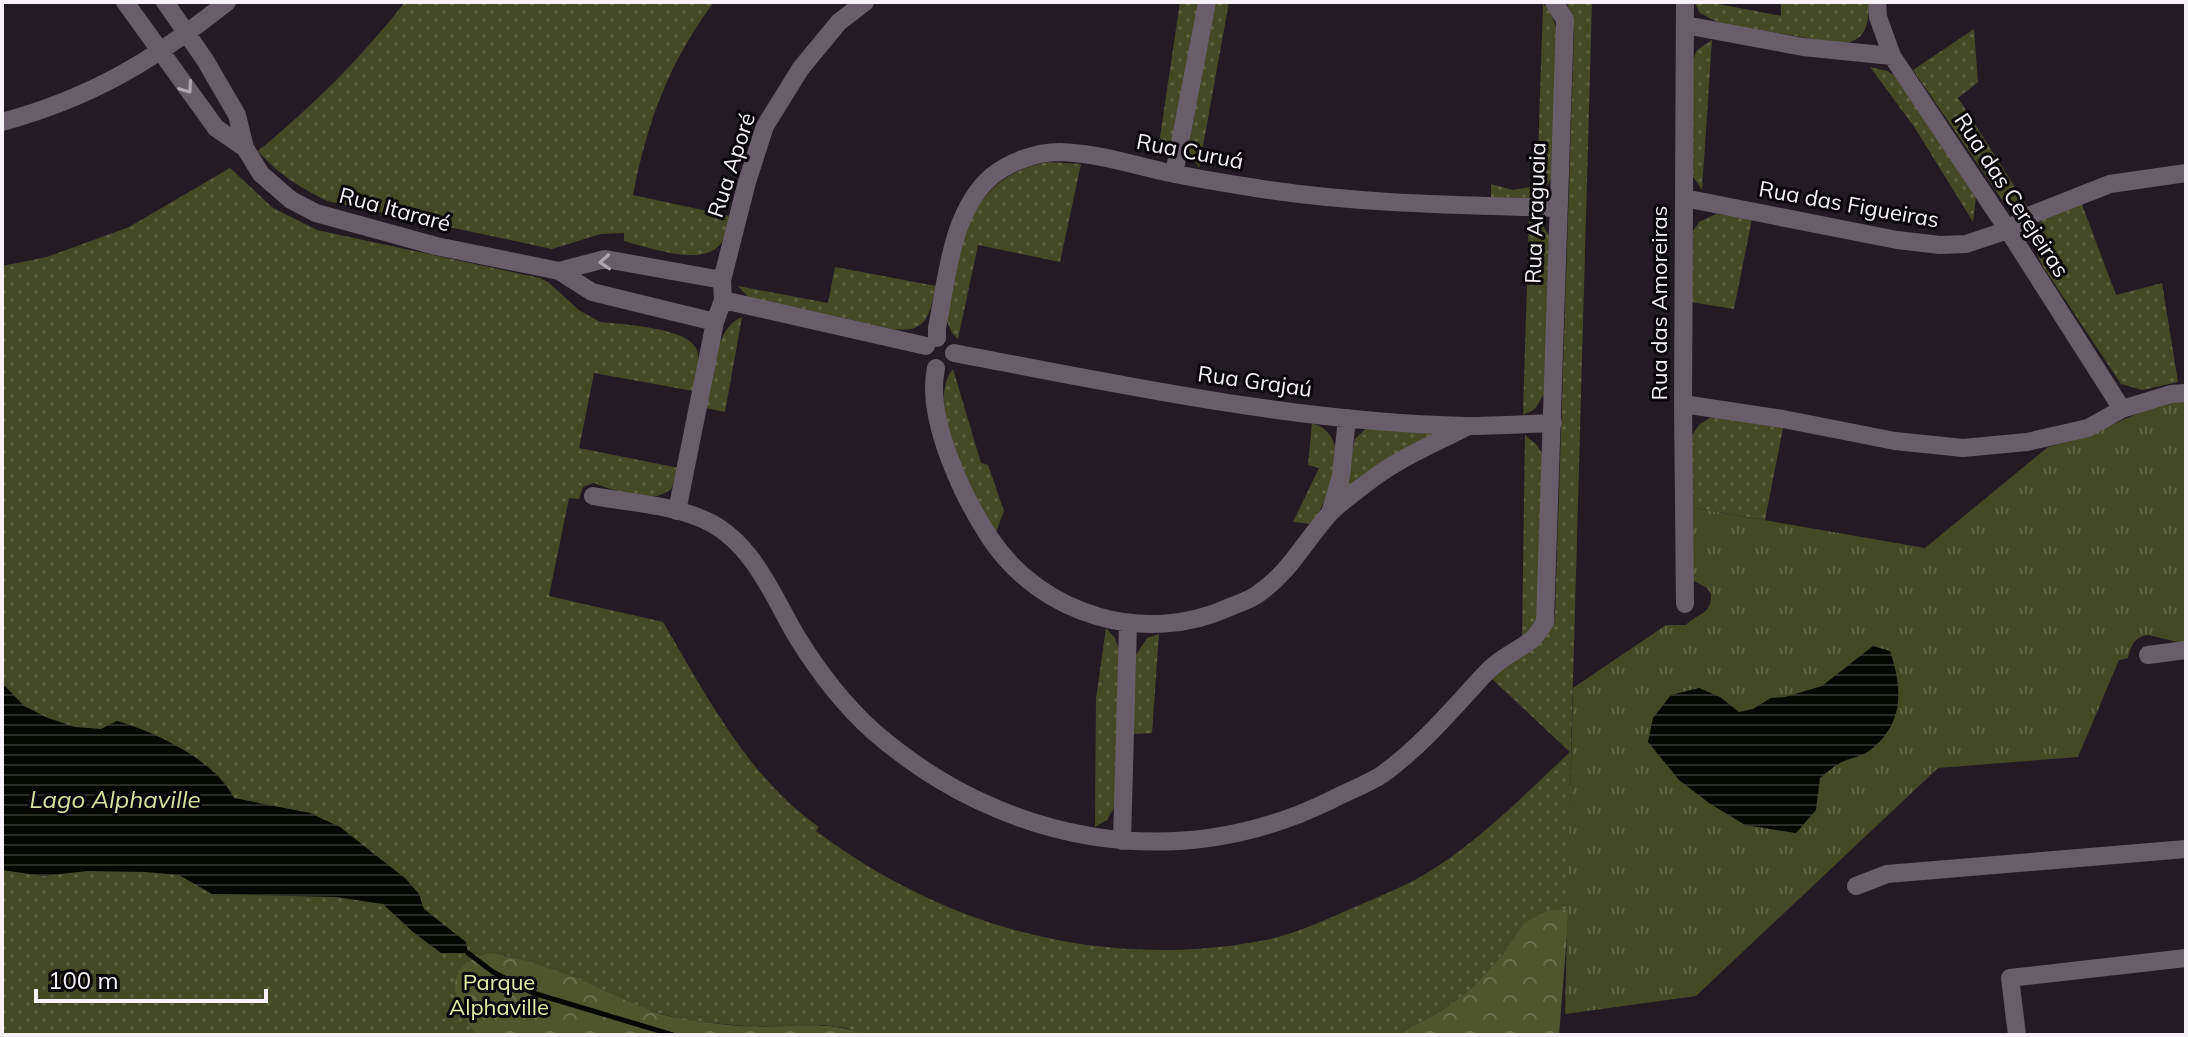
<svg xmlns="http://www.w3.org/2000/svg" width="2188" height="1037" viewBox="0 0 2188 1037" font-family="Mulish,sans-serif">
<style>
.grass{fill:url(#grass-dots)}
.forest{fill:url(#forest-crowns)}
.park{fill:url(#park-tufts)}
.water{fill:url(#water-rules)}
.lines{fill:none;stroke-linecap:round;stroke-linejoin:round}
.stream{stroke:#050800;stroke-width:5}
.street{stroke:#685e6a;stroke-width:18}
.oneway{stroke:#b0a8b1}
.labels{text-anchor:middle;stroke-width:6;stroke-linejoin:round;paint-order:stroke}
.street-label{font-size:22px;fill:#f7f1f8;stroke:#0a070b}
.park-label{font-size:22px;fill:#dfeda8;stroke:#0a070b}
.water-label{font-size:24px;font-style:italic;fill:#d4e29d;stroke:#0a070b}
</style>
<defs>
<pattern id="grass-dots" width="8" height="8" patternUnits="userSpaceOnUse" patternTransform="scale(2)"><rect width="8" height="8" fill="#434925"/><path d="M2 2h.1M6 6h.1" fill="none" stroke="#5f6445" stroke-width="1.8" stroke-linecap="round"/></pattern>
<pattern id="forest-crowns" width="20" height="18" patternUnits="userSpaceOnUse" patternTransform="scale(2)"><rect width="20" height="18" fill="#4f562e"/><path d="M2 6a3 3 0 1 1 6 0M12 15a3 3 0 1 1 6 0" fill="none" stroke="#696f4d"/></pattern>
<pattern id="park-tufts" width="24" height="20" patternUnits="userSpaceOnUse" patternTransform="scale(2)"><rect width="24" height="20" fill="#434925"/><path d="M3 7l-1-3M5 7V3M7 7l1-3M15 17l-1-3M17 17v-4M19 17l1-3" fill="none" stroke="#5f6445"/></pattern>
<pattern id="water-rules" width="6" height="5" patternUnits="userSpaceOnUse" patternTransform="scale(2)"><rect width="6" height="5" fill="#050800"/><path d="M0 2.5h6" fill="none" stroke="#2a2c26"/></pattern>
</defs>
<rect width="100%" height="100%" fill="#231b24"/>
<!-- grass -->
<path class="grass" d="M405 2H714C669 62 647 122 633 195L730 216C728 224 727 233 723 240 708 270 648 247 624 241V233L601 234 552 249 327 201C299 187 278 174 258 151 313 106 361 58 405 2Z
M1180 2H1198L1172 141 1165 152 1157 157Z
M1214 2H1229L1199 168 1189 151 1190 139Z
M1566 2H1592L1571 752 1569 910 1523 924 1502 955 1471 989 1441 1011 1397 1035H865L846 1028 823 1025 753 1027 683 1020 642 1008 578 979 505 955 458 1003 476 1035H2V266L47 257 129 227 230 168 273 208 317 230 540 278 548 282 579 310 600 322C621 324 687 328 696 348 702 360 695 379 693 391L594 373 579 448 679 468 671 489C649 507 617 491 594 483L583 487 579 499 569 498 549 596 663 622C706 695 747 776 819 827L816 831C947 929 1104 971 1266 940 1299 933 1331 917 1362 904 1382 895 1403 887 1422 876 1478 843 1524 795 1570 752L1492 679C1513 656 1549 649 1555 615L1574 34 1572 16Z
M1694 2H1708L1781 16V2H1869C1869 26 1865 45 1836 43L1719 23 1700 13Z
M1543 4 1550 10 1557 30 1551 178C1540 204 1515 199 1491 199V184L1513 190 1537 186Z
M1974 29 1978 82 1958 98 2029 209 2015 208 2005 204 1913 70Z
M1712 40 1702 190 1692 175 1691 65 1697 50Z
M1870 67 1887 71 1897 77 1976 198 1973 222 1915 128Z
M1048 162 1081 164 1060 262 978 245 958 339 952 333 947 321C960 250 963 178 1048 162Z
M2081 202 2116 295 2162 283 2178 382 2142 390 2121 384 2042 265C2034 249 2030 236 2042 220Z
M1716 214 1752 219 1734 309 1690 302 1693 231 1699 222Z
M1529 216 1540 221 1549 236 1544 394 1535 409 1523 415Z
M835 267 936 286C929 315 928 334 892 329L748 297 738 286 828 303Z
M742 317 725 412 706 408C712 382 713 328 742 317Z
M953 369 981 463 988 465 1004 511 996 532C976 499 923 404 953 369Z
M1711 417 1783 428 1765 520 1689 507 1692 435 1700 424Z
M1312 423C1357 438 1328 495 1313 524L1293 522 1319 468 1308 465Z
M1366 428 1432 433V435L1344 491 1355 439Z
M1525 435 1537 445 1542 454 1537 623 1522 637Z
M1106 628 1115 638 1119 650 1116 804 1107 820 1095 827 1096 698Z
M1159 634 1152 733 1133 734 1136 655 1147 638Z"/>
<!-- forest -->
<path class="forest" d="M1548 910H1569L1559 1035H1397L1441 1011 1471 989 1502 955 1523 924Z
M490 953C519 957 551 969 579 979 615 994 649 1015 688 1020 711 1023 733 1026 756 1027 794 1027 829 1020 865 1035H476C452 1001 440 966 490 953Z"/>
<!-- park -->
<path class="park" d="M2186 398V644L2148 635C2134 637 2131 646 2128 658L2119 660 2078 757 1938 768 1696 996 1565 1014 1573 688 1666 625H1686C1697 613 1712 615 1711 594L1707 588 1692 580 1689 507 1925 548 2048 447 2084 437 2148 409Z"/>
<!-- water -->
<path class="water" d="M1873 646 1890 651C1903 689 1904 725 1869 751 1861 757 1849 758 1840 763 1833 767 1826 773 1820 778L1816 810 1796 833 1745 825 1709 803 1679 780 1648 742 1653 718 1671 695 1699 688 1720 697 1739 712 1753 709 1771 698 1785 697 1822 686Z
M2 683 24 706 48 718 75 727 101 729 117 721C156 732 216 761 234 798L310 813 340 827 406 879 419 894 424 909 466 942 468 953H441L413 932 383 904 336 897 212 894 179 875 146 872 87 871 43 876 2 870Z"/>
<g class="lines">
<!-- stream -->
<path class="stream" d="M468 953 493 972 533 993 673 1035"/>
<!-- street -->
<path class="street" d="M125 2 216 128 245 148
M165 2 205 60 237 115 245 148 261 174 291 200 316 213 436 246 559 271 592 292 715 322
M1877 2 1878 17 1892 56 2008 230 2122 409
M1685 25 1803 47 1892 56
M2 122C91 98 156 59 227 2
M1174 174 1207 2
M1684 198 1897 240 1940 245 1966 244 2008 230 2026 217 2110 184 2186 173
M559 271 605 259 722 280
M723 300 926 346
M937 338V328C947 279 951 211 992 176 1009 162 1037 152 1059 152 1094 153 1127 163 1161 171 1192 178 1224 183 1256 188 1356 204 1458 205 1559 208
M954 353C1123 385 1295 422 1467 426 1495 426 1524 424 1553 423
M936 368C925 418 963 497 990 538 1042 616 1145 646 1230 607 1239 603 1250 600 1258 594 1291 571 1304 542 1330 513 1342 501 1358 490 1372 479 1399 458 1438 442 1468 426
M1683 404 1783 419 1895 441 1963 448 2027 442 2088 428 2122 409 2171 394 2186 393
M593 496C630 503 677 505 711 523 754 546 773 596 797 637 818 671 843 704 873 731 1000 842 1174 877 1329 801 1346 792 1366 785 1383 774 1421 746 1450 712 1482 677 1498 659 1512 654 1530 641 1536 637 1541 628 1545 622L1565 20 1554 2
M677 511 715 322 723 300 722 280 747 182 765 126 801 68 839 22 865 2
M1330 513 1341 476 1347 418
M1685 604 1683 404 1685 2
M2148 655 2186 650
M1122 841 1128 624
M1856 886 1887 874 2186 849
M2017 1035 2010 978 2186 958"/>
</g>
<!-- one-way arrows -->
<defs><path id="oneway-chevron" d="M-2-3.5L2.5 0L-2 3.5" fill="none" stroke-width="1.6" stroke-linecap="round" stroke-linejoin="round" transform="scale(2)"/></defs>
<g class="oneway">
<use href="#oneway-chevron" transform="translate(187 88) rotate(55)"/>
<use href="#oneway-chevron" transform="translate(605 262) rotate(176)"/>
</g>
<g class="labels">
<!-- street labels -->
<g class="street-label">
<text transform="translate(1190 151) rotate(11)" y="8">Rua Curuá</text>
<text transform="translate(731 165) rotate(-72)" y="8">Rua Aporé</text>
<text transform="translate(2012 195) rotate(57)" y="8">Rua das Cerejeiras</text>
<text transform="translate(1849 204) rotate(10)" y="8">Rua das Figueiras</text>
<text transform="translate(395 209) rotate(15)" y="8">Rua Itararé</text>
<text transform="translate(1535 213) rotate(-88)" y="8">Rua Araguaia</text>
<text transform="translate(1659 303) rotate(-90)" y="8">Rua das Amoreiras</text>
<text transform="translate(1255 381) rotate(8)" y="8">Rua Grajaú</text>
</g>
<!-- park labels -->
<g class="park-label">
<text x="499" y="990">Parque<tspan x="499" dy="25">Alphaville</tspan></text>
</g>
<!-- water labels -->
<g class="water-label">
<text x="115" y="808">Lago Alphaville</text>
</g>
</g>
<!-- border -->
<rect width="2188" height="1037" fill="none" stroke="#f7f1f8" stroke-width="8"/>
<!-- scale -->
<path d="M36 989v12h230v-12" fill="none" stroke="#f7f1f8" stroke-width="4"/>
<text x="48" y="989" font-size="24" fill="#f7f1f8" stroke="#0a070b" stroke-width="6" paint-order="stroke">100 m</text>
</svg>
